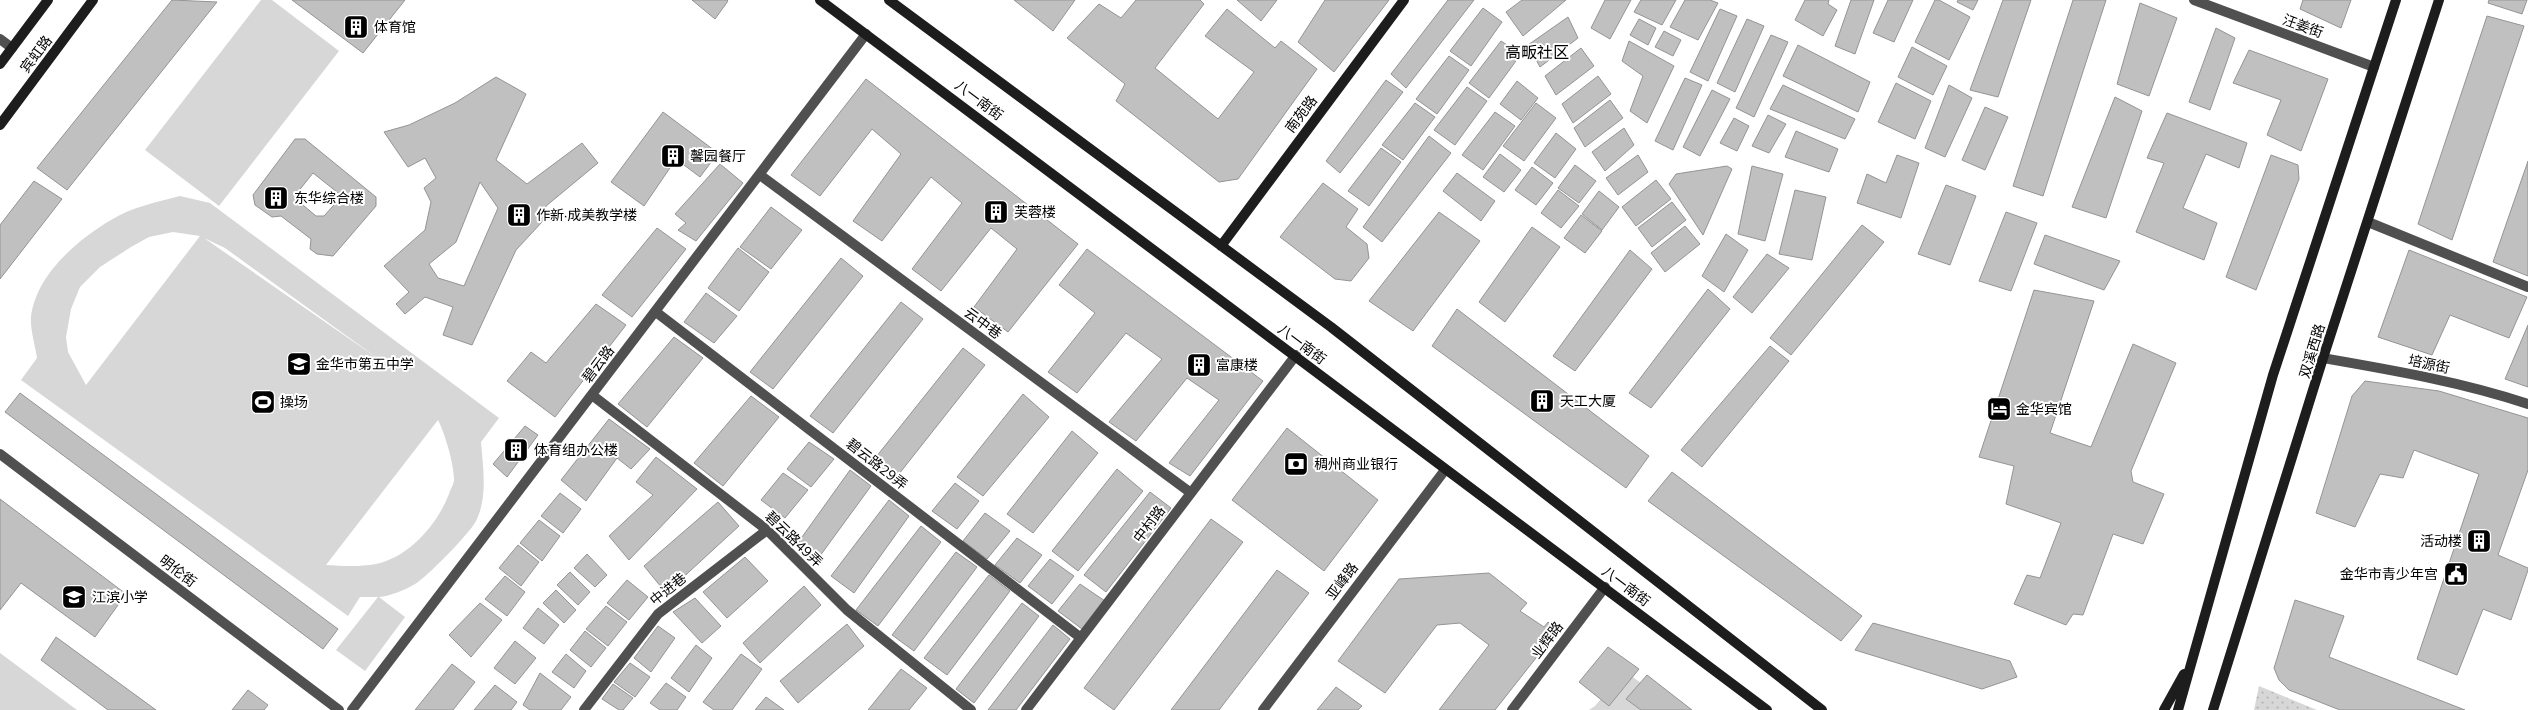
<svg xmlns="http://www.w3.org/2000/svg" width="2528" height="710" viewBox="0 0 2528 710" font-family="'Nunito Sans','Noto Sans SC',sans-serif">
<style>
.park{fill:url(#park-dots)}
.garden{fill:#d7d7d7;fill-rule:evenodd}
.building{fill:#c0c0c0;stroke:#949494;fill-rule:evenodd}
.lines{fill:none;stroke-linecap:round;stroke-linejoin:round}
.street{stroke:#505050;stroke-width:10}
.secondary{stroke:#1d1d1d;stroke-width:10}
.labels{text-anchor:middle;stroke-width:4;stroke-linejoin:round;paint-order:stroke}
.street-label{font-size:14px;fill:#000;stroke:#fff}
.poi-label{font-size:14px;fill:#000;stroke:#fff;text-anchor:start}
.quarter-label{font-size:16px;fill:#000;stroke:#fff}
</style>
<defs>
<pattern id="park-dots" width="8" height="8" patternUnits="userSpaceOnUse" patternTransform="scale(1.25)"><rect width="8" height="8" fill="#d7d7d7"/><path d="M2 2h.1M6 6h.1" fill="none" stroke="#b7b7b7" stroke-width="1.8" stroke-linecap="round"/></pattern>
</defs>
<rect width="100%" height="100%" fill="#fff"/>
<!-- park -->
<path class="park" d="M2259 686 2317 710H2254Z"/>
<!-- garden -->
<path class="garden" d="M261 0H272L339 51 219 206 145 150Z
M180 196 210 203 499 418 481 442C483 468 488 497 476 521 470 533 426 578 415 584 405 590 390 596 379 597L405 617 365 671 336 650 378 597H360L348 616 21 380 37 358C35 345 30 329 31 317 36 275 77 240 111 220 132 207 157 202 180 196ZM173 232 200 236 86 385 68 352 66 337 71 309 80 287 100 267 131 247 149 237ZM204 238 225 248 380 360ZM438 420C445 434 454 464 454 480 454 484 450 490 449 494 437 525 409 557 376 564 360 567 342 566 326 565Z
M0 653 77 710H0Z
M1625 671 1676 710H1589L1595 706Z"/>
<!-- building -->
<path class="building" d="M172 0 217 2 67 190 37 168Z
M292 0H405L363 53Z
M692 0H727L728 1 715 19Z
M1014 0H1075L1053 31Z
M1136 0H1200L1204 4 1155 68 1218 119 1254 72 1205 36 1227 9 1275 48 1281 41 1317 69 1238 179 1219 182 1116 101 1125 84 1067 38 1099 4 1121 18Z
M1237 0H1277L1261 21Z
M1325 0H1389L1334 72 1298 42Z
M1448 0H1474L1406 88 1391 74Z
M1522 0H1566L1523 36 1506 12Z
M1605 0H1631L1610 39 1591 28Z
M1641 0H1676L1662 25 1634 12Z
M1685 0H1710L1718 3 1698 40 1670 27Z
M1805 0H1829L1828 4 1837 10 1823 36 1795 20Z
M1851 0H1874L1855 54 1835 46Z
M1888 0H1913L1894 42 1873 33Z
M1935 0H1939L1970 17 1949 60 1915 42Z
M1958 0H1978L1973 10 1957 2Z
M2003 0H2031L1998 97 1970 90Z
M2073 0H2106L2043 196 2013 186Z
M2303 0H2351L2341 28 2300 9Z
M2489 0H2527L2522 14 2488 3Z
M2140 3 2177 18 2149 96 2117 84Z
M1483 8 1502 22 1471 66 1450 51Z
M1720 9 1737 16 1708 81 1690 72Z
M2487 16 2524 26 2452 240 2418 224Z
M1568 17 1578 38 1540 67 1528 45Z
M1639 19 1656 28 1648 45 1630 35Z
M1747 19 1764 26 1735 92 1717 83Z
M2216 28 2235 38 2210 110 2189 102Z
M1664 31 1681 40 1673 56 1655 47Z
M1771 35 1788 42 1754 117 1736 108Z
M1501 41 1521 54 1489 98 1469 83Z
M1629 41 1674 66 1647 123 1630 111 1643 76 1622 61Z
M1798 45 1870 82 1858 112 1783 76Z
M1912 47 1947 66 1933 95 1898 77Z
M1581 48 1594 66 1556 95 1545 76Z
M2249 50 2328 79 2301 151 2267 135 2281 100 2233 83Z
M1449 56 1469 70 1437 114 1416 99Z
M1598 76 1611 94 1573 123 1562 104Z
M496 77 526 94 496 160 527 184 582 143 598 163 546 206 542 222 516 250 472 345 443 335 453 307 425 297 405 314 396 304 409 292 384 266 425 230 431 202 424 188 436 178 425 158 408 167 384 132 409 125 455 103ZM480 182 498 208 464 286 438 278 429 264 456 242Z
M1685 78 1702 85 1673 150 1655 141Z
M866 79 1078 244 1008 332 974 307 1017 249 991 228 941 291 912 269 962 203 931 177 882 241 853 221 901 154 872 129 820 196 791 175Z
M1386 80 1403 92 1340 173 1326 161Z
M1517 81 1538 98 1521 120 1500 104Z
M1896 83 1931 101 1915 139 1878 122Z
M1783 85 1855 119 1845 139 1770 109Z
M1949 85 1972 98 1945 157 1925 148Z
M1467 87 1487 101 1455 145 1434 130Z
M1712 90 1730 99 1700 156 1683 147Z
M2115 97 2142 111 2106 218 2072 207Z
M1610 100 1623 118 1585 147 1574 128Z
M1415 103 1435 117 1403 160 1382 145Z
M1536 103 1556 118 1524 161 1503 146Z
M1985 107 2008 117 1985 170 1962 160Z
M663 112 718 153 700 177 676 159 644 206 611 182Z
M1495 112 1515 126 1483 170 1462 155Z
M2167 113 2247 143 2239 168 2206 154 2183 208 2217 223 2204 260 2136 232 2164 163 2147 158Z
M1768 115 1786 124 1769 153 1752 146Z
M1734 118 1749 126 1737 151 1720 143Z
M1624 128 1634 145 1605 171 1592 152Z
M1796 131 1838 149 1829 172 1785 157Z
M1556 133 1576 149 1555 178 1534 163Z
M1429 136 1451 153 1382 242 1363 227Z
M295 139H305L376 197V206L333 256 317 254 310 249 311 239 281 216 272 217 255 205 253 195ZM313 173 342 196 324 216H316L297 200V193Z
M1381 148 1401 162 1369 206 1348 191Z
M1500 154 1521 170 1504 192 1483 177Z
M1638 155 1648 172 1618 195 1606 178Z
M1897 155 1919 163 1901 218 1857 203 1867 174 1886 183Z
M2271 155 2298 165 2299 179 2256 290 2226 277Z
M2528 161V276L2493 262Z
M720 164 743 183 696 241 678 230 686 223 675 214Z
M1575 165 1596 181 1579 203 1558 188Z
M1727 166 1732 169 1703 235 1669 184 1676 174Z
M1752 166 1783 174 1765 241 1738 234Z
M1532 167 1553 183 1536 205 1515 190Z
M1457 173 1495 201 1481 221 1443 191Z
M1656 180 1671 199 1636 226 1622 207Z
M34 181 62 199 0 279V225Z
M1323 183 1358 209 1346 227 1367 244 1369 258 1351 281 1335 279 1280 237Z
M1946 185 1976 196 1950 265 1918 254Z
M1558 190 1579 206 1561 228 1541 213Z
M1795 190 1826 197 1812 260 1779 254Z
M1599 191 1619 207 1602 230 1582 214Z
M1672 202 1686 220 1652 247 1638 228Z
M771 207 802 230 771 269 740 247Z
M1439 212 1480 241 1413 331 1369 301Z
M2006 212 2037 223 2011 291 1979 281Z
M1581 215 1602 231 1585 253 1564 238Z
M1862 225 1884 242 1791 355 1770 338Z
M1685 226 1700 244 1665 272 1651 253Z
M1532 227 1560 247 1505 322 1479 302Z
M657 228 686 249 632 317 602 295Z
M1726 234 1748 250 1724 292 1702 276Z
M2045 235 2120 261 2104 290 2034 264Z
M738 248 769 272 739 311 708 288Z
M1087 249 1263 381 1190 476 1169 463 1219 400 1187 378 1136 441 1109 422 1162 359 1126 333 1077 393 1048 372 1095 313 1059 285Z
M1630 250 1652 269 1575 371 1553 356Z
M2409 250 2527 297 2509 338 2450 315 2432 355 2378 337Z
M1767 254 1789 268 1752 313 1733 297Z
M841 258 863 276 773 389 750 372Z
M1708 289 1730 309 1651 408 1629 393Z
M2034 290 2094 301 2050 433 2091 447 2133 344 2176 363 2131 471 2133 482 2164 494 2143 544 2113 534 2083 615 2073 614 2066 625 2014 604 2027 575 2040 578 2061 523 2006 504 2014 466 1979 457Z
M706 293 737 316 714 343 684 322Z
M901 302 923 319 833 433 810 416Z
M596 304 626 325 555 417 507 381 531 352 546 363Z
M1457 309 1649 456 1626 488 1432 346Z
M2528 325V387L2505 379Z
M674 337 703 358 647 427 618 404Z
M1770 346 1789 361 1702 467 1681 450Z
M963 348 985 365 895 479 872 462Z
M2365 381 2439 391 2528 418V470L2498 555 2528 568V570L2511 620 2483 609 2457 675 2417 659 2479 474 2414 450 2403 478 2380 474 2355 527 2316 513 2352 396Z
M20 393 338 629 323 649 5 412Z
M1023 394 1049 417 983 496 957 477Z
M751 396 779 417 723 486 694 463Z
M609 419 650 449 631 469 617 458 586 501 561 480Z
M525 426 538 435 507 477 493 464Z
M1287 428 1378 500 1324 571 1232 500Z
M1072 431 1098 453 1033 533 1007 514Z
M809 442 834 459 811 487 787 469Z
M656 457 697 489 629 560 609 536 653 495 636 482Z
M1117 469 1143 491 1078 571 1052 551Z
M850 470 871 486 817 560 797 544Z
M1672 472 1862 616 1841 641 1648 501Z
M783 473 808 490 785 518 761 500Z
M955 483 979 501 957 529 932 511Z
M1150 492 1171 508 1106 592 1084 575Z
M560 493 581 509 563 533 541 516Z
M0 499 126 594 95 637 21 583 0 610Z
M889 500 909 516 854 593 831 576Z
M718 502 739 526 666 593 644 566Z
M985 513 1010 531 987 559 963 541Z
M1211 519 1243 542 1114 710 1084 688Z
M539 520 560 536 542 561 520 543Z
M921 526 941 542 878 626 856 610Z
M1017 538 1042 555 1020 583 995 565Z
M518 545 539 562 521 586 499 568Z
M956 552 977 567 914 651 892 635Z
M587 554 607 575 595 587 574 568Z
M745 557 768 581 727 618 703 592Z
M1050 559 1074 576 1052 604 1028 586Z
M1277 570 1309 593 1219 710H1171Z
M570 572 590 592 578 605 557 585Z
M1489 573 1527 603 1520 611 1544 627 1548 622 1558 630 1495 710H1439L1489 645 1460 623 1437 625 1385 693 1338 661 1399 579Z
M989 575 1010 591 947 675 924 658Z
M505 576 525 592 507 616 485 599Z
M627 580 648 597 629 620 607 603Z
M1080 584 1105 601 1082 629 1058 611Z
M804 586 821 605 760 663 743 643Z
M556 590 576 610 564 623 543 603Z
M695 598 721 626 702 643 673 612Z
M2295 600 2344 616 2329 657 2465 710H2340L2289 690 2279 680 2274 668Z
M480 603 502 620 471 657 449 635Z
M1022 603 1039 616 974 703 956 689Z
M606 606 627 622 608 646 586 629Z
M538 608 559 625 544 644 523 628Z
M1873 623 2010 661 2017 677 1982 689 1855 650Z
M847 624 864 646 798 703 780 681Z
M1053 625 1070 639 1016 710H988Z
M658 626 675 638 651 672 634 658Z
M585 631 606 648 591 667 570 650Z
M56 637 156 710H108L41 660Z
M515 641 536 658 515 684 494 668Z
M696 645 712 658 689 692 671 678Z
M1608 647 1639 669 1609 706 1579 682Z
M566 654 586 671 574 688 552 672Z
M741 654 762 669 732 710H714L703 702Z
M630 663 650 677 635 697 614 682Z
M452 664 475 682 453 710H415Z
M901 669 927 688 909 710H868Z
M540 673 571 697 561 710H530L523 705Z
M1647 675 1692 710H1641L1626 699Z
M666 683 686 697 677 710H660L650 703Z
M613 684 633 698 623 710H619L602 699Z
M495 685 517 702 511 710H474Z
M1336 687 1362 706 1358 710H1317Z
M248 690 268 705 264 710H232Z
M766 697 784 710H755Z"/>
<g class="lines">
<!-- street -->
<path class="street" d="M2194 0 2374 67
M0 39 12 48
M760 175 1191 493
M2368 222 2528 287
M656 312 1081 638
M2323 358C2392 370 2462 382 2528 404
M592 395 767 530 847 610 971 710
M0 454 339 710
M352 710 866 34
M584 710 658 614 767 530
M1026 710 1296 355
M1263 710 1445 470
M1512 710 1605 587"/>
<!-- secondary -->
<path class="secondary" d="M820 0 1767 710
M889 0 1331 327 1822 710
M0 64 48 0
M0 125 93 0
M1221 246 1404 0
M2164 710 2184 674
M2178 710 2273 375 2396 0
M2213 710 2323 358 2439 0"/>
</g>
<!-- icons -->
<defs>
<symbol id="building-square" viewBox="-11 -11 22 22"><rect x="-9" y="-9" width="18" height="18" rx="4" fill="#000" stroke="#fff"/><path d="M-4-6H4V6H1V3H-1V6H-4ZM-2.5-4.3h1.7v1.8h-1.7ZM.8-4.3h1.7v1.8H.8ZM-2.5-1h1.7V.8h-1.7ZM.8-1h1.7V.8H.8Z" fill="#fff"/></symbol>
<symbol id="school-square" viewBox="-11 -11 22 22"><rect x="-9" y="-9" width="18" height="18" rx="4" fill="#000" stroke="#fff"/><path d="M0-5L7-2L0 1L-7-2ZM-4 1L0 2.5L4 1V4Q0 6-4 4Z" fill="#fff"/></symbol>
<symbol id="stadium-square" viewBox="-11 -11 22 22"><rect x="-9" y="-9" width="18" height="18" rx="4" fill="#000" stroke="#fff"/><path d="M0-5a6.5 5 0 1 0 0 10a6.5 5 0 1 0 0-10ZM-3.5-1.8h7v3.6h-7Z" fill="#fff"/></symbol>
<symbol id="hotel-square" viewBox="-11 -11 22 22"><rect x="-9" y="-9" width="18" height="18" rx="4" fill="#000" stroke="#fff"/><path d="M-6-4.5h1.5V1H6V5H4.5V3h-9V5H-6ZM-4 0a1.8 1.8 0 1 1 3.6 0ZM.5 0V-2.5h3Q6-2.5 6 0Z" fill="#fff"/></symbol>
<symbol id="bank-square" viewBox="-11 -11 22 22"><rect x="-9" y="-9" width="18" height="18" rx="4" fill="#000" stroke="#fff"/><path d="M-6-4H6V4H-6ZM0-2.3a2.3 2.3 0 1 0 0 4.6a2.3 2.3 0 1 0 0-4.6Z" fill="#fff"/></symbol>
<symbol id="civic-square" viewBox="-11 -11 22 22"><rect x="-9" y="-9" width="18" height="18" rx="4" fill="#000" stroke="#fff"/><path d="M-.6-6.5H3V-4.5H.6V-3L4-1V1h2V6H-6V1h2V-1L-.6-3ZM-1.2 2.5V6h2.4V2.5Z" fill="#fff"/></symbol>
</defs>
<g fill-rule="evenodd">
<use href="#building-square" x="342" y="13" width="28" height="28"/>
<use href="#building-square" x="659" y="142" width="28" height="28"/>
<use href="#building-square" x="262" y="184" width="28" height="28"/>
<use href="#building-square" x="982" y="198" width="28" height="28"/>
<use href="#building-square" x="505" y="201" width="28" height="28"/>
<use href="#school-square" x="285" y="350" width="28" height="28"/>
<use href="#building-square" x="1185" y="351" width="28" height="28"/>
<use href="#building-square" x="1528" y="387" width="28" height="28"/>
<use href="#stadium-square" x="249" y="388" width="28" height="28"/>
<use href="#hotel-square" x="1985" y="395" width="28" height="28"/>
<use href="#building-square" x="502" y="436" width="28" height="28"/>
<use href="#bank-square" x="1282" y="450" width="28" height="28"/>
<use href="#building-square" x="2465" y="527" width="28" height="28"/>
<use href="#civic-square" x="2442" y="560" width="28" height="28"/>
<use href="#school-square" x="60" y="583" width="28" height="28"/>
</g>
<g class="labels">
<!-- street labels -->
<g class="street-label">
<text transform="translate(2303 26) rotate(20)" y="5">汪姜街</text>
<text transform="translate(36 54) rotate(-53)" y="5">宾虹路</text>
<text transform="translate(979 100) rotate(37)" y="5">八一南街</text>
<text transform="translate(1301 114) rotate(-53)" y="5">南苑路</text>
<text transform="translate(983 323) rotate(36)" y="5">云中巷</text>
<text transform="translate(1302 344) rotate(37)" y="5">八一南街</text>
<text transform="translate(2312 351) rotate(-73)" y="5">双溪西路</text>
<text transform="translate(598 364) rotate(-53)" y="5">碧云路</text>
<text transform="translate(2429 364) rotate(12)" y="5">培源街</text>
<text transform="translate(877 464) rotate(38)" y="5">碧云路29弄</text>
<text transform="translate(1149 524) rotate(-53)" y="5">中村路</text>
<text transform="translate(794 539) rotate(44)" y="5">碧云路49弄</text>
<text transform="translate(178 571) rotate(37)" y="5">明伦街</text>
<text transform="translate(1342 581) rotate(-53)" y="5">亚峰路</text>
<text transform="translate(1626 586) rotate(37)" y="5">八一南街</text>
<text transform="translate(668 589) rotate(-39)" y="5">中进巷</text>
<text transform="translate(1547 640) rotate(-53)" y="5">业辉路</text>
</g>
<!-- poi labels -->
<g class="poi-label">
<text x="374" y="32">体育馆</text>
<text x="690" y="161">馨园餐厅</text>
<text x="294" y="203">东华综合楼</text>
<text x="1014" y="217">芙蓉楼</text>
<text x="536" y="220">作新·成美教学楼</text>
<text x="316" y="369">金华市第五中学</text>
<text x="1216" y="370">富康楼</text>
<text x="1560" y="406">天工大厦</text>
<text x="280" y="407">操场</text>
<text x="2016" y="414">金华宾馆</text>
<text x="534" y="455">体育组办公楼</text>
<text x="1314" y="469">稠州商业银行</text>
<text x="2462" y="546" text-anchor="end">活动楼</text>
<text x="2438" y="579" text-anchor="end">金华市青少年宫</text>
<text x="92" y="602">江滨小学</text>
</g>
<!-- quarter labels -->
<g class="quarter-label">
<text x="1537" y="58">高畈社区</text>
</g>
</g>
</svg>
